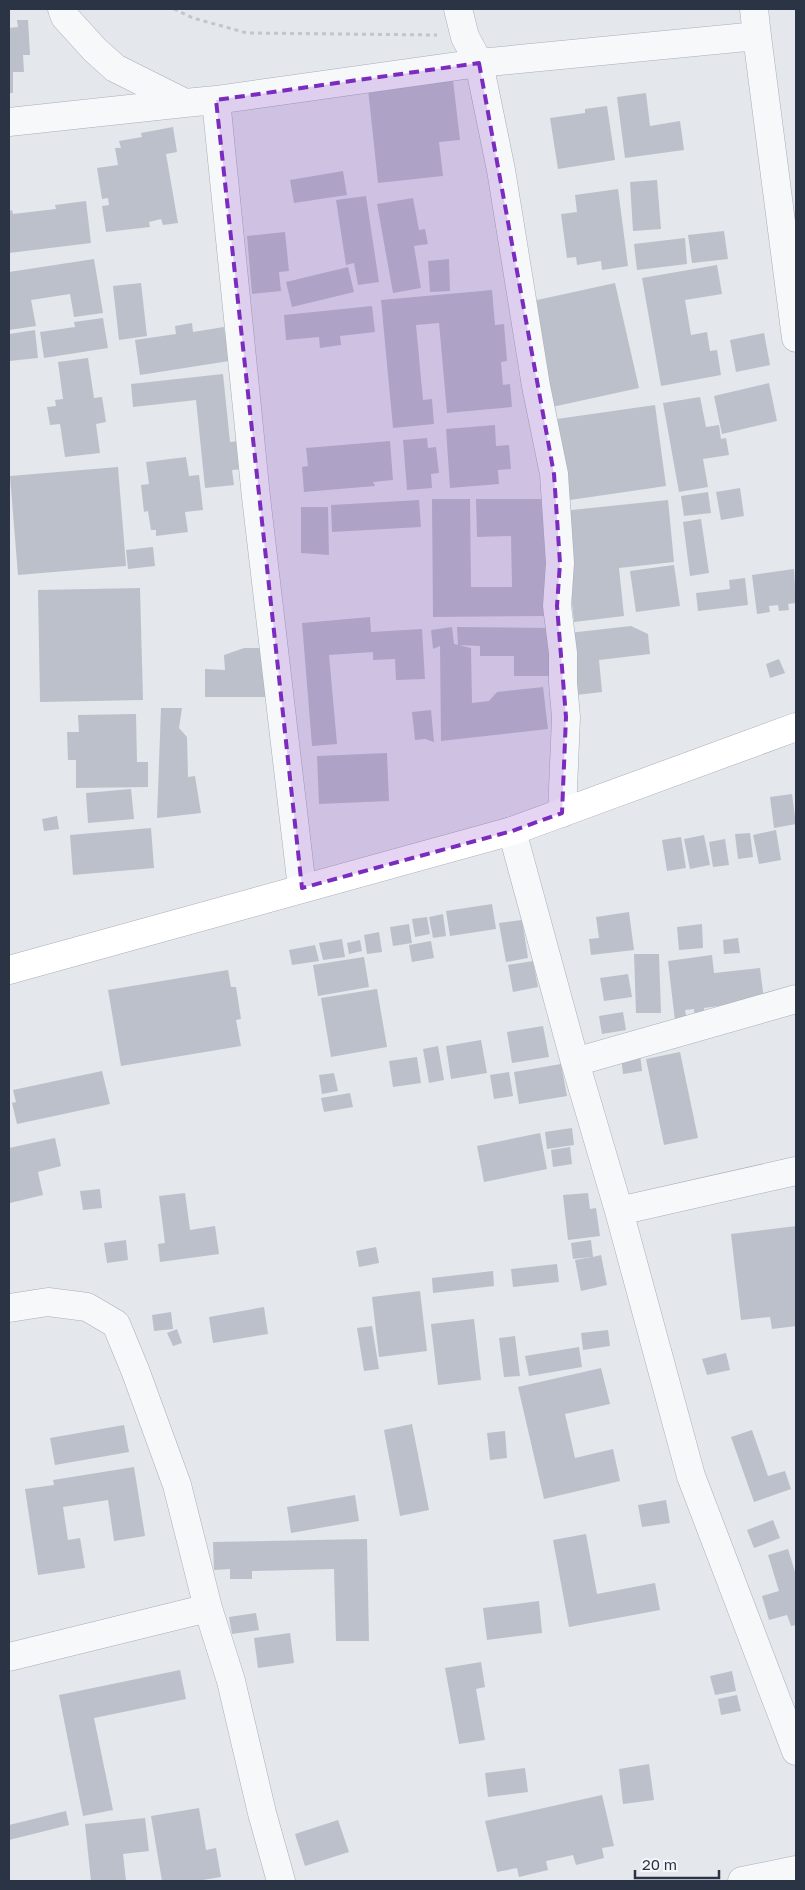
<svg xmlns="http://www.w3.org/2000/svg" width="805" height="1890" viewBox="0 0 805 1890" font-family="'Golos Text',sans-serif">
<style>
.building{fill:#bbc0ca}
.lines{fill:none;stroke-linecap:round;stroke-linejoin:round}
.street-casing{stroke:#a9aeb7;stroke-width:29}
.secondary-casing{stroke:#a9aeb7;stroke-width:29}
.path{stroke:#c2c5cb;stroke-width:3;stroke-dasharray:4 4;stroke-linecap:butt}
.street{stroke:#f7f8fa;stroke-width:28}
.secondary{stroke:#fff;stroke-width:28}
.marked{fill:#7b2cbf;fill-opacity:0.2;stroke:#7b2cbf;stroke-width:4;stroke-dasharray:10 6;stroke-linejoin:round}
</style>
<rect width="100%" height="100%" fill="#e4e7ec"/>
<!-- building -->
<path class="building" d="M17 20H28L30 55H23L24 72H13V93H9V28L18 27Z
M453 80 460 140 439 142 443 176 378 183 368 89Z
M646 93 650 126 680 121 684 150 625 158 617 97Z
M607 106 615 160 558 169 550 118 585 113V109Z
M173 127 177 152 166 154 178 223 163 225 161 219 149 222 150 227 106 232 102 206 109 205 108 198 102 199 97 168 118 165 115 148H121L119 141 142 137 141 133Z
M343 171 347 195 294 203 290 180Z
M657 180 661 229 633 231 630 182Z
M618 189 628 266 602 270 601 261 577 265 576 257 567 258 561 214 577 212 575 195Z
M366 196 379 282 358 285 354 263 346 265 336 200Z
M413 198 419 230 425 229 428 244 414 246 421 288 393 293 377 204Z
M86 201 91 243 9 253V211L12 210 13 214 56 209 55 205Z
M724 231 728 259 692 263 688 235Z
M285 232 289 271 279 272 281 291 252 294 247 236Z
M685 238 687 264 637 270 634 244Z
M94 259 103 313 74 317 70 294 31 300 36 326 9 330V272Z
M449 259 450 291 430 292 428 261Z
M717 265 722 294 685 300 691 335 707 332 710 351 717 350 721 375 661 386 642 278Z
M348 267 354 292 292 307 286 282Z
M141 283 147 336 119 340 113 286Z
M615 283 639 388 552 407 528 302Z
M492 290 495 325 504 324 507 361 501 362 503 385 510 384 512 407 447 413 439 323 416 325 423 400 432 399 434 424 393 428 381 300Z
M372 306 375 332 340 336 341 345 320 348 319 337 286 340 284 315Z
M103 318 108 348 44 358 40 332 75 327 74 322Z
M192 323 193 332 224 327 229 361 140 375 135 340 176 334 175 326Z
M35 330 38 358 9 361V334Z
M764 333 770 365 736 372 730 340Z
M88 358 94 398 102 397 106 422 96 424 100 453 65 457 60 424 50 425 47 407 56 406 55 400 63 399 58 362Z
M223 374 230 442 240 441 243 469 232 470 234 485 205 488 196 400 133 407 131 384Z
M769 383 777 421 722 434 714 396Z
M700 397 706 427 719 425 721 439 726 438 729 455 703 459 708 487 679 492 663 403Z
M655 405 666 486 570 500 557 419Z
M495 425 496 446 509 445 511 469 498 470 499 484 450 488 446 429Z
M427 438 428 448 436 447 439 473 431 474 432 488 407 490 403 440Z
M390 441 393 480 373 482 375 486 304 492 302 467 308 466 306 448Z
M186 457 189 476 199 475 203 510 185 512 188 532 156 536V530H151L148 511 144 512 141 485 149 484 146 462Z
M118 467 126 566 18 575 10 476Z
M740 488 744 516 721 520 716 492Z
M708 492 711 513 684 516 681 496Z
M432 499H470L471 587H512L511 536 477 537 476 499H547L548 616 433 617Z
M419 500 421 527 332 532 331 505Z
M668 500 674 562 619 568 624 616 574 622 562 511Z
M301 507H328L329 555 301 553Z
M701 519 709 573 690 576 683 522Z
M153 547 155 566 128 569 126 550Z
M674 565 680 606 636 612 630 571Z
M794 569 796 603 788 604 789 610 779 611 778 605 769 606 770 612 757 614 752 575Z
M745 578 748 605 698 611 696 593 730 589 729 580Z
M140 588 143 700 40 702 38 590Z
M370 617 371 632 422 629 425 679 396 680 395 659 373 660V652L329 655 337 744 312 746 302 623Z
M631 626 648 634 650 654 599 660 602 692 576 695 569 633Z
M452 627 454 644 471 648 472 703 489 701 497 692 543 687 548 729 441 741 440 646 433 649 431 630Z
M457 627 550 628 549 676H514V656H480V646L458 645Z
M244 648H265V697H205V669L225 670 224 655Z
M779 659 785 673 770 678 766 664Z
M161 708H182L179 728 187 737 188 777 195 776 201 813 157 818Z
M431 710 434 742 425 739 415 740 412 712Z
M136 714 137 762H148V787L76 788V760H68L67 732H79L78 715Z
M387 753 389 801 319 804 317 756Z
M131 789 134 819 88 823 86 793Z
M792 794 796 824 774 828 770 797Z
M57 816 59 829 44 831 42 819Z
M151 828 154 868 73 875 70 835Z
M776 830 781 860 759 864 753 835Z
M750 833 753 857 738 859 735 834Z
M704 835 710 865 690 869 684 839Z
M681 837 686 868 667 871 662 840Z
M725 839 729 865 713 867 709 842Z
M492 904 496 929 450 936 446 911Z
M629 912 634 950 591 955 589 939 599 938 596 917Z
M443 914 446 936 433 938 429 917Z
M427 917 430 934 415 937 412 919Z
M522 920 528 958 506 962 499 923Z
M409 924 412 943 393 946 390 927Z
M702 924 703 948 679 950 677 927Z
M379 932 382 952 367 954 364 935Z
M738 938 740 953 724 954 723 940Z
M342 939 345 957 323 960 319 943Z
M360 940 362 951 349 954 347 943Z
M431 941 434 958 412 962 409 945Z
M315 945 319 961 292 965 289 950Z
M634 954H659L661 1013H636Z
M712 955 714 973 760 968 764 1000 704 1008 705 1017 695 1018 694 1009 685 1010 687 1020 675 1021 668 961Z
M364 957 369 987 318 996 313 965Z
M533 961 538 987 513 992 508 965Z
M228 970 231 987H236L241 1019 236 1020 241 1046 121 1066 108 990Z
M628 974 632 997 604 1001 600 978Z
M377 989 387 1047 331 1057 321 998Z
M623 1012 626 1030 602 1034 599 1016Z
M543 1026 549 1057 512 1063 507 1032Z
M481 1040 487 1073 451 1079 446 1046Z
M438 1046 444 1080 429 1083 423 1049Z
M680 1052 698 1138 664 1145 646 1059Z
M640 1054 642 1071 623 1074 621 1056Z
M417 1057 421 1083 393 1087 389 1061Z
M561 1064 567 1096 519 1104 514 1072Z
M102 1071 110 1104 17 1124 12 1103 16 1102 13 1090Z
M509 1072 513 1096 494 1099 490 1075Z
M334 1073 338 1091 322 1094 319 1075Z
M350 1093 353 1107 324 1112 321 1098Z
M572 1128 574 1145 547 1149 545 1132Z
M540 1133 547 1169 484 1182 477 1146Z
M55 1138 61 1166 38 1172 43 1195 10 1203 9 1148Z
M570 1147 572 1164 553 1167 551 1150Z
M100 1189 102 1208 83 1210 80 1191Z
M185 1193 190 1230 215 1226 219 1254 160 1262 158 1244 165 1243 159 1196Z
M588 1193 590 1209 596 1208 600 1236 568 1240 563 1195Z
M796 1226V1326L772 1329 770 1317 741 1320 731 1234Z
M126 1240 128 1260 107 1263 104 1243Z
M591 1240 593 1257 601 1255 607 1285 581 1291 575 1260 591 1257 573 1259 571 1243Z
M376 1247 379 1263 359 1267 356 1251Z
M557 1264 559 1282 513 1287 511 1269Z
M493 1271 494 1286 433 1293 432 1278Z
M420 1291 427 1351 379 1357 372 1297Z
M264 1307 268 1334 213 1343 209 1317Z
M171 1312 173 1329 154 1331 152 1315Z
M474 1319 481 1380 438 1385 431 1324Z
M372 1326 379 1369 364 1371 357 1328Z
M177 1329 182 1343 173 1346 167 1333Z
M608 1330 610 1346 583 1350 581 1333Z
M515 1336 520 1376 504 1377 499 1338Z
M579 1347 582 1367 529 1376 525 1356Z
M726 1353 730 1370 707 1375 702 1359Z
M601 1368 610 1404 565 1414 575 1458 613 1449 620 1481 544 1499 518 1387Z
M412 1424 429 1510 400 1516 384 1430Z
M124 1425 129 1452 55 1465 50 1438Z
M752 1430 768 1476 785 1471 791 1489 754 1502 731 1437Z
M505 1431 507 1458 490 1460 487 1433Z
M134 1467 145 1536 114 1541 108 1500 63 1507 68 1540 80 1538 85 1568 38 1575 25 1489 54 1485 53 1480Z
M355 1495 359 1521 291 1533 287 1507Z
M666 1500 670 1523 642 1527 638 1505Z
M773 1520 780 1538 754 1548 747 1530Z
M586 1534 597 1594 655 1583 660 1610 569 1627 553 1540Z
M367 1539 369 1641H336L334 1569 252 1571V1579H230V1569L214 1570 213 1542Z
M788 1549 796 1575V1625L791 1626 787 1615 769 1620 762 1596 779 1591 768 1555Z
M539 1601 542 1633 487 1640 483 1608Z
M256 1613 259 1630 232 1634 229 1617Z
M290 1633 294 1663 258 1668 254 1638Z
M481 1662 485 1687 476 1689 485 1740 459 1744 445 1668Z
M180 1670 186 1699 94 1718 113 1810 83 1816 59 1695Z
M732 1671 736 1691 715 1695 710 1676Z
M737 1695 741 1711 721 1715 718 1699Z
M649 1764 654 1800 623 1804 619 1769Z
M525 1768 528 1792 488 1797 485 1773Z
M602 1795 614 1846 602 1848 604 1858 576 1865 573 1855 546 1861 548 1870 519 1877 517 1868 497 1872 485 1821Z
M199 1808 206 1850 216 1848 221 1877 196 1881H162L151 1816Z
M66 1811 69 1825 9 1840V1825Z
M145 1818 149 1851 123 1854 126 1881H91L85 1824Z
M338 1820 349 1852 305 1866 295 1834Z"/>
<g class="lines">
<defs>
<path id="street" d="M62 9 65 17 95 50 115 68 185 103 216 100 479 63 757 36 796 338
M458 9 465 37 479 63 501 170 536 386 554 474 560 563 557 606 563 653V683L566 717 562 813
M754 9 757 36
M216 100 256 497 302 888
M9 122 185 103
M512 831 575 1062 619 1211 691 1476 796 1751
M575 1062 796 999
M619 1211 796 1171
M9 1308 48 1302 87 1307 116 1324 135 1370 177 1485 208 1608 231 1681 262 1813 281 1881
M9 1657 208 1608
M742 1881 796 1870"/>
<path id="secondary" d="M9 970 512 831 796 727"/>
</defs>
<!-- street casing -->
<use href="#street" class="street-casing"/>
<!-- secondary casing -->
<use href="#secondary" class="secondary-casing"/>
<!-- path -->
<path class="path" d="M174 9 193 18 247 33 437 35"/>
<!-- street -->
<use href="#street" class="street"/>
<!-- secondary -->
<use href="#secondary" class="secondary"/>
</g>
<!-- marked area -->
<path class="marked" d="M479 63 554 474 560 563 557 606 566 717 562 813 512 831 302 888 216 100Z"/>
<!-- border -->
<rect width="805" height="1890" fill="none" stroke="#2b3445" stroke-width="20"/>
<!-- scale -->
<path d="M635 1870v8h84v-8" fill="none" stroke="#2b3445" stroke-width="2.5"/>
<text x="642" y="1870" font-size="15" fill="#2b3445" stroke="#f4f6f9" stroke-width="4" paint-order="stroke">20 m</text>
</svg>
